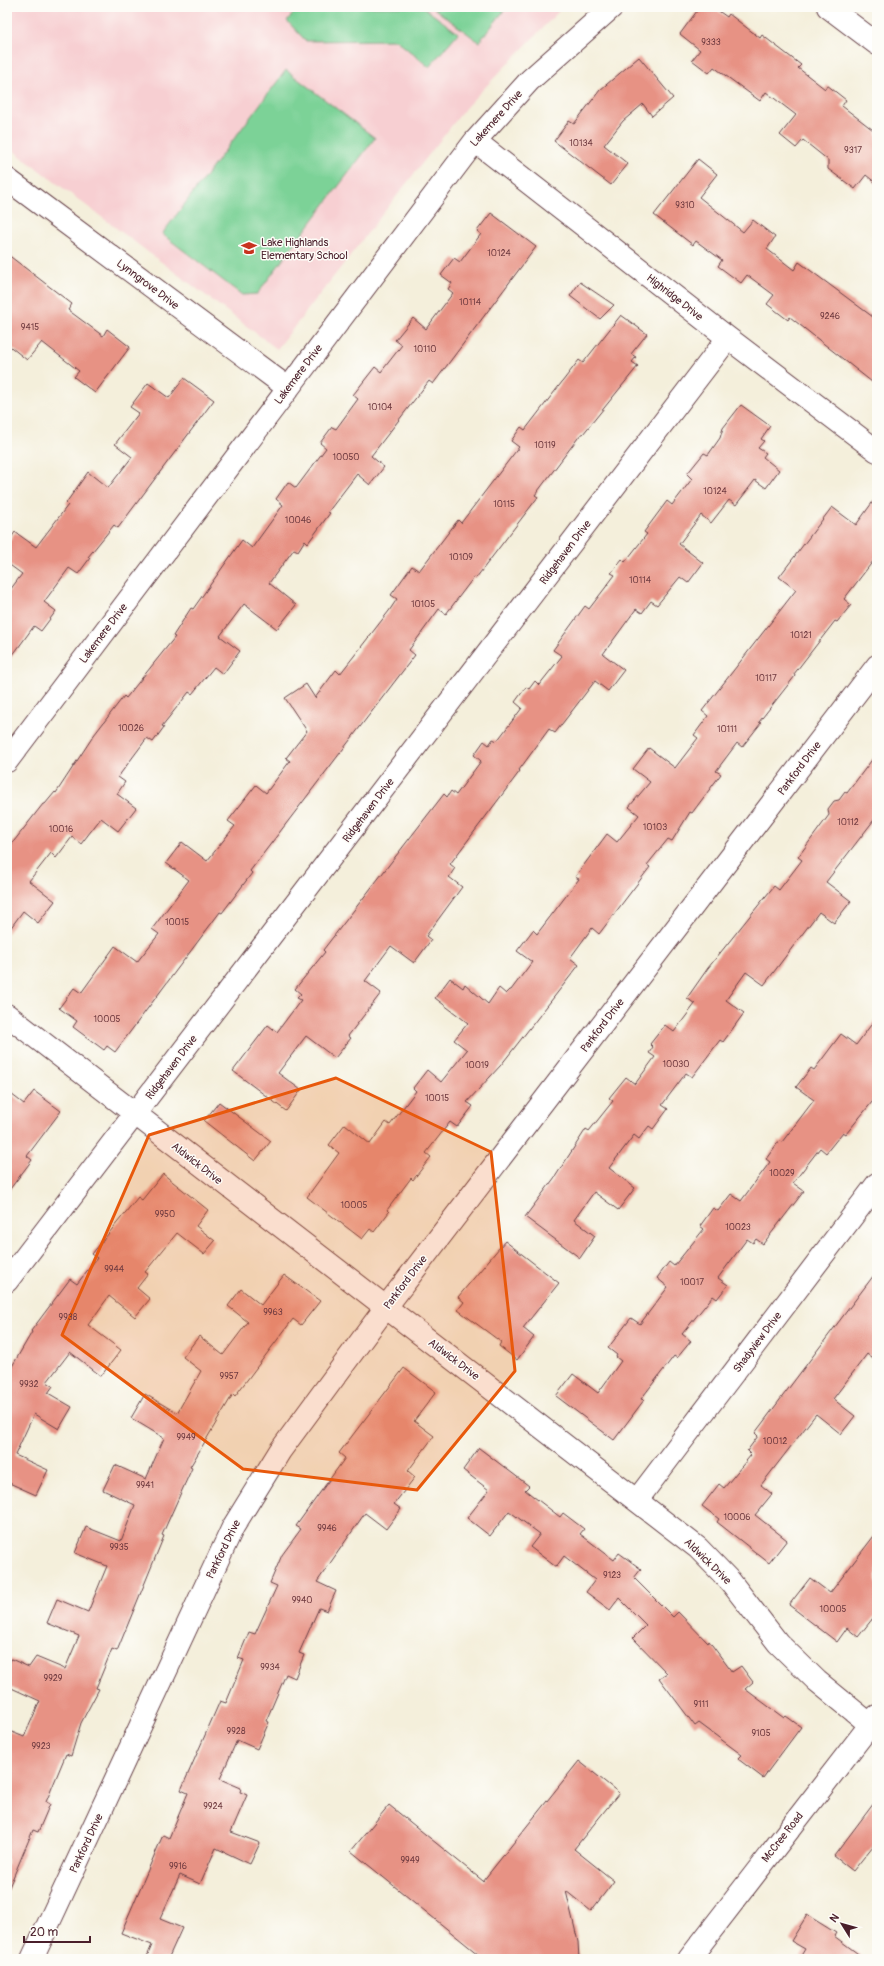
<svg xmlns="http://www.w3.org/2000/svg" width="884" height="1966" viewBox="0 0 884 1966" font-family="Pangolin,sans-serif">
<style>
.built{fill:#f7cfd2}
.green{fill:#7bd297;stroke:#627861}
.building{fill:#e79284}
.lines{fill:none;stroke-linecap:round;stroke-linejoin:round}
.minor-casing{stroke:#643e45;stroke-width:24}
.minor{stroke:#fff;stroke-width:22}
.marked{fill:#e8590c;fill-opacity:0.2;stroke:#e8590c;stroke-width:3;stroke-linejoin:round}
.labels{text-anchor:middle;stroke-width:3;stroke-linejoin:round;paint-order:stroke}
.number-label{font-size:9px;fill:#713c41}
.street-label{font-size:11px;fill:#4a1f2b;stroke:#fdfcf7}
.poi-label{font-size:11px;fill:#4a1f2b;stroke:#fdfcf7;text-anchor:start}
</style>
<rect width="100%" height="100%" fill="#fdfcf7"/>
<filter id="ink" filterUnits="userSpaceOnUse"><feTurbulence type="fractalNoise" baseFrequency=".025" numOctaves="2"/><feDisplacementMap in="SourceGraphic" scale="8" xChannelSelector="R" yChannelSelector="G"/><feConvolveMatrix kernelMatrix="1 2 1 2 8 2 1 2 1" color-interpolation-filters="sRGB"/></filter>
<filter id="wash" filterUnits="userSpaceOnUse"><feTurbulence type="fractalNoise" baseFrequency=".012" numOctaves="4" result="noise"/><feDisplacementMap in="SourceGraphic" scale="16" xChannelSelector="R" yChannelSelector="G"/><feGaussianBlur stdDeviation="0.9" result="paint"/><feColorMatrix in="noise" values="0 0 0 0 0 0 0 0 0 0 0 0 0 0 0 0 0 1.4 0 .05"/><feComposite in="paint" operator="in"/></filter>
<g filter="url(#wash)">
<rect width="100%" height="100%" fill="#f4efdb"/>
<!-- built -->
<path class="built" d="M7 7H563L467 106 277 349 7 146Z"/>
<!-- green -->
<path class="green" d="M298 7H423L458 33 429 67 396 40 306 41 287 21Z
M432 7H507L479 42Z
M286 70 375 138 257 294 242 295 162 234Z"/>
<g id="blocks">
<!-- building -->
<path class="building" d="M700 7H713L727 17 729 14 760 38 762 35 801 65 798 68 825 89 827 85 846 100 842 106 877 133V184L866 175 855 189 828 169V160L803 140 796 148 780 135 796 115 766 92 760 101 714 67 709 73 692 60 700 50 680 34Z
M639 57 673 98 652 116 643 104 623 121 604 145 628 164 611 185 554 141 569 121 574 124 600 90Z
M698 159 717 174 699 197 743 232 753 220 775 237 767 249 794 270 799 262 877 320V386L790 317 788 320 767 304 774 295 747 275 741 283 718 266 722 260 696 241 693 245 654 215Z
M491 213 536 247 433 384 429 381 371 456 384 467 370 485 357 474 328 512 330 513 308 543 305 540 298 551 294 549 269 583 296 605 277 629 244 604 220 636 240 651 223 674 214 667 192 694 189 692 162 726 164 727 153 742 147 738 118 777 125 782 117 794 136 808 118 831 101 818 81 844 72 837 56 858 51 853 29 881 55 901 38 923 23 911 7 933V850L43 804H45L55 792 56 793 94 735 124 696 126 698 175 637 173 636 191 608 193 609 242 540 252 548 283 505 276 499 288 482 296 488 326 448 320 443 332 427 336 429 358 399 353 395 375 367 381 372 402 345 395 340 413 318 426 329 453 293 448 289 452 283 441 275 454 258 460 262 481 234 477 231Z
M7 254 72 304 68 310 103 336 107 329 130 347 95 393 74 377 79 371 42 342 27 360 7 344Z
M580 282 614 305 600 319 570 296Z
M621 315 647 334 631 354 636 357 632 362 638 366 583 434H581L535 495 538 497 476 578 474 577 446 614 439 609 409 650 415 655 250 871 252 873 222 913 220 912 115 1052 107 1046 104 1050 73 1027 77 1021 59 1008 74 988 81 993 115 946 137 962 159 934 152 929 189 880 166 863 182 842 207 861 235 826 228 821 256 785 266 793 290 761 286 758 307 731 285 698 306 684 315 698 336 670 340 674 389 611 397 599 391 595 412 566 419 571 458 520 461 523 519 447 511 441 521 427 525 430 579 360 583 363Z
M184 378 214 400 118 528 114 525 88 557 90 558 78 574 69 568 44 602 56 611 41 631 34 626 7 663V594L22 574 7 563V544L15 532 36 547 68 505 66 503 88 472 108 488 132 457 115 444 139 413 130 407 148 383 169 398Z
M741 405 770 426 761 439 764 441 758 448 766 453 763 457 779 470 766 488 755 480 736 505 729 500 711 523 701 515 679 544 703 563 688 583 680 577 657 605 651 601 642 613 636 609 603 654 624 670 608 691 595 681 555 733 549 729 519 770 520 771 450 864 455 868 449 877 462 887 426 936 431 940 414 963 391 946 365 981 381 993 348 1036 351 1038 335 1058 306 1036 278 1073 301 1090 286 1111 233 1071 268 1025 277 1032 301 1000 297 998 301 994 295 989 325 952 323 950 444 794 447 797 451 791 456 795 481 761 474 755 484 741 489 745 493 739 497 741 522 708 515 702 526 687 529 689 535 681 539 685 562 656 553 650 585 606 589 609 615 575 611 573 622 559 625 562 647 534 644 532 667 501 672 505 692 479 687 474 704 453 708 455 720 438 723 428Z
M877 496V556L844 599 851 605 837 622 835 621 804 661 794 674 795 676 759 722 761 723 742 747 737 743 716 771 721 774 692 813 690 812 672 841 668 839 647 865 650 867 599 934 592 928 570 958 579 965 501 1065 467 1102 473 1106 457 1127 450 1122 426 1153 431 1157 413 1180 411 1178 387 1210 389 1212 374 1232 370 1229 362 1239 307 1197 339 1153 329 1145 345 1124 370 1144 386 1122 390 1125 416 1091 413 1088 427 1070 441 1082 467 1050 454 1040 468 1023 435 998 450 978 463 988 465 984 488 1004 499 988 506 994 510 990H511L532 962 517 951 533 930 537 934 579 879 575 877 607 834 617 842 639 815 629 807 650 782 633 769 649 748 675 768 698 738 694 735 708 716 702 711 796 590 779 577 832 507 856 525Z
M877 753V816L826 882 851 901 834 923 819 912 764 985 746 972 726 1000 744 1013 723 1042 720 1040 692 1077 686 1073 662 1105 668 1109 653 1129 649 1126 639 1139 634 1135 609 1168 635 1188 618 1210 594 1192 574 1220 595 1236 580 1258 525 1217 555 1177 586 1129 589 1131 613 1101 609 1098 626 1077 635 1084 655 1057 649 1053 653 1047 650 1044 665 1025 674 1032 695 1004 687 998 708 968 774 886 779 890 802 860 798 857 829 815 828 809 834 801 839 800 845 792 847 793Z
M877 1017V1096L846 1134 843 1132 826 1153 820 1148 793 1183 804 1191 763 1244 756 1239 753 1243 747 1239 718 1278 728 1285 717 1299 713 1296 682 1334 691 1341 677 1358 674 1356 641 1399 644 1400 614 1440 556 1396 573 1374 598 1393 621 1361 616 1357 617 1355 608 1348 631 1318 640 1324 668 1287 657 1278 669 1262 674 1266 704 1229 700 1226 713 1208 718 1211 731 1194 741 1201 770 1162 766 1159 779 1141 782 1142 814 1100 796 1087 811 1068 814 1070 841 1034 856 1045Z
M7 1091 24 1104 34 1091 61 1111 27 1156 32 1160 7 1193Z
M219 1102 271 1141 255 1161 204 1121Z
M163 1174 208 1210 196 1226 215 1241 204 1254 177 1233 145 1272 148 1274 137 1288 150 1299 135 1317 109 1296 88 1325 121 1350 101 1376 70 1352 47 1382 53 1386 48 1393 72 1407 59 1429 34 1414 15 1455 48 1470 36 1495 7 1482V1375L32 1332 31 1331 70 1279 77 1284 97 1258 92 1254 138 1197 142 1200Z
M505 1241 559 1283 523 1328 534 1337 517 1360 499 1346 501 1342 458 1310 464 1302 458 1297Z
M877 1271V1362L867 1354 833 1399 855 1416 841 1434 816 1414 761 1485 772 1494 755 1515 787 1540 769 1563 717 1522 719 1519 702 1506 719 1484 724 1488 751 1455 747 1451 758 1436 755 1433Z
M284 1275 320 1301 301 1325 293 1319 235 1396 233 1394 190 1467 192 1468 162 1535 164 1536 117 1651 112 1649 96 1688 99 1689 81 1723 71 1756 66 1754 46 1802 50 1804 38 1832 33 1830 7 1892V1730L24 1737 40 1701 7 1686V1669L11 1659 29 1667 36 1657 65 1669 79 1636 47 1623 57 1599 88 1612 107 1566 75 1553 86 1527 121 1541 135 1505 103 1490 115 1465 146 1479 164 1438 131 1418 145 1394 177 1413 201 1371 183 1357 199 1336 223 1355 248 1322 228 1306 241 1289 261 1305Z
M404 1368 436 1392 414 1421 434 1436 408 1471 415 1477 394 1504 401 1509 386 1529 365 1513 317 1582 336 1591 327 1611 319 1608 299 1653 304 1655 295 1678 286 1674 266 1721 269 1722 257 1749 237 1740 220 1779 241 1788 240 1792 247 1795 231 1832 260 1843 250 1864 216 1848 200 1884 180 1875 160 1919 182 1928 168 1959H146L152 1945 121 1933 163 1835 169 1838 188 1793 181 1790 220 1701 226 1703 244 1660 238 1658 249 1632 255 1634 277 1586 270 1583 282 1555 301 1529 296 1526 345 1458 339 1453Z
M479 1448 529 1486 525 1490 560 1517 563 1513 584 1529 580 1534 614 1560 619 1553 641 1569 634 1578 673 1617 678 1612 708 1643 709 1641 732 1672 741 1666 753 1682 745 1689 784 1718 786 1716 801 1727 763 1778 738 1759 742 1755 699 1723 695 1726 659 1678 667 1673 633 1638 646 1625 619 1598 610 1610 586 1592 595 1580 564 1556 556 1567 530 1547 540 1534 509 1511 490 1536 467 1518 489 1490 463 1470Z
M877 1532V1613L858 1637 847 1628 837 1642 789 1605 810 1578 830 1593Z
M579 1761 619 1793 574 1849 614 1881 591 1911 566 1891 578 1942 579 1959H484L351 1851 389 1805 483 1881Z
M877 1799V1841L853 1871 834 1856Z
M807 1915 836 1933 834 1936 865 1959H799L805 1949 791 1941Z"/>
</g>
</g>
<g filter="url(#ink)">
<use href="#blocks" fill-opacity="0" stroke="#643e45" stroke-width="1"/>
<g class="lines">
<defs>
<path id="minor" d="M828 7 877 44
M475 141 728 338 877 451
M7 179 288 388
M7 761 475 141 530 80 612 7
M7 1015 698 1548 730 1581 778 1643 817 1681 877 1730
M7 1281 728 338
M637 1500 877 1184
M32 1959 233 1527 280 1451 386 1307 877 666
M689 1959 877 1716"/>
</defs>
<!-- minor casing -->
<use href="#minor" class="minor-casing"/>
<!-- minor -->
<use href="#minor" class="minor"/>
</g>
</g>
<!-- marked area -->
<path class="marked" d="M336 1078 491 1152 515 1371 417 1490 243 1469 62 1335 149 1135Z"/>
<!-- icons -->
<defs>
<symbol id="school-bare" viewBox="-9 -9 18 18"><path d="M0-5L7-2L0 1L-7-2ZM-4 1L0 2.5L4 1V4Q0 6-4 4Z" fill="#c8321e" stroke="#fdfcf7" stroke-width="2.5" paint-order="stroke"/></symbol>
</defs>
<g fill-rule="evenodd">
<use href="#school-bare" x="238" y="237" width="22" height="22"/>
</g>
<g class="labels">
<!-- number labels -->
<g class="number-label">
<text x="711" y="45">9333</text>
<text x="581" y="146">10134</text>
<text x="853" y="153">9317</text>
<text x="685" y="208">9310</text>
<text x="499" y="256">10124</text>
<text x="470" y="305">10114</text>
<text x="830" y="319">9246</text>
<text x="30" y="330">9415</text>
<text x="425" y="352">10110</text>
<text x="380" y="410">10104</text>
<text x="545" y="448">10119</text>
<text x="346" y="460">10050</text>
<text x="715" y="494">10124</text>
<text x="504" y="507">10115</text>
<text x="298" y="523">10046</text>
<text x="461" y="560">10109</text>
<text x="640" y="583">10114</text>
<text x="423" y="607">10105</text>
<text x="801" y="638">10121</text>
<text x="766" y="681">10117</text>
<text x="131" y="731">10026</text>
<text x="727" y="732">10111</text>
<text x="848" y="825">10112</text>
<text x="655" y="830">10103</text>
<text x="61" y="832">10016</text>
<text x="177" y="925">10015</text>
<text x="107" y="1022">10005</text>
<text x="676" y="1067">10030</text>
<text x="477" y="1068">10019</text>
<text x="437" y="1101">10015</text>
<text x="782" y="1176">10029</text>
<text x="354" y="1208">10005</text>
<text x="165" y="1217">9950</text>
<text x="738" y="1230">10023</text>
<text x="114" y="1272">9944</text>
<text x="692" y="1285">10017</text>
<text x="273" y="1315">9963</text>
<text x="68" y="1320">9938</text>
<text x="229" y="1379">9957</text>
<text x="29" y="1387">9932</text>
<text x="186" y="1440">9949</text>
<text x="775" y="1444">10012</text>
<text x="145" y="1488">9941</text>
<text x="737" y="1520">10006</text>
<text x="327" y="1531">9946</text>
<text x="119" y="1550">9935</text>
<text x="612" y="1578">9123</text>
<text x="302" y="1603">9940</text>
<text x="833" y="1612">10005</text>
<text x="270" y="1670">9934</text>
<text x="53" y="1681">9929</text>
<text x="701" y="1707">9111</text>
<text x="236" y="1734">9928</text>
<text x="761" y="1736">9105</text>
<text x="41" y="1749">9923</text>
<text x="213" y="1809">9924</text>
<text x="410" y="1863">9949</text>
<text x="178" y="1869">9916</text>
</g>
<!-- street labels -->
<g class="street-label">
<text transform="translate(496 118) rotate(-48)" y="4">Lakemere Drive</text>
<text transform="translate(148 284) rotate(37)" y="4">Lynngrove Drive</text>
<text transform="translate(675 297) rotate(38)" y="4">Highridge Drive</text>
<text transform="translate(298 374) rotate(-53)" y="4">Lakemere Drive</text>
<text transform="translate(565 552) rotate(-53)" y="4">Ridgehaven Drive</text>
<text transform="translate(103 633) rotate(-53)" y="4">Lakemere Drive</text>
<text transform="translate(799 768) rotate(-53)" y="4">Parkford Drive</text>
<text transform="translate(368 810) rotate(-53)" y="4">Ridgehaven Drive</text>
<text transform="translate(602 1025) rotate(-53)" y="4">Parkford Drive</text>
<text transform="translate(171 1067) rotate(-53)" y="4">Ridgehaven Drive</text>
<text transform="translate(197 1163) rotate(38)" y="4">Aldwick Drive</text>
<text transform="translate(405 1282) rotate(-53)" y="4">Parkford Drive</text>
<text transform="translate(757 1342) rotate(-53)" y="4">Shadyview Drive</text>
<text transform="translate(454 1359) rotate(37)" y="4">Aldwick Drive</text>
<text transform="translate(223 1549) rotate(-64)" y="4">Parkford Drive</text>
<text transform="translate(708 1561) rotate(44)" y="4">Aldwick Drive</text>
<text transform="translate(782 1837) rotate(-52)" y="4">McCree Road</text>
<text transform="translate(86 1843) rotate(-65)" y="4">Parkford Drive</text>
</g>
<!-- poi labels -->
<g class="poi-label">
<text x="261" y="246">Lake Highlands<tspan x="261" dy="13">Elementary School</tspan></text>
</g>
</g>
<!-- margin -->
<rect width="884" height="1966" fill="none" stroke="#fdfcf7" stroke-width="24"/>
<!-- north arrow -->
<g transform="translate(842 1924) rotate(307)" stroke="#fdfcf7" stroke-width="3" paint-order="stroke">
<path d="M0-3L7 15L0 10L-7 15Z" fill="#4a1f2b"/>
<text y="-6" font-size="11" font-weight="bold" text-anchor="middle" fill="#4a1f2b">N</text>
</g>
<!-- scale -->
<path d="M24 1936v6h66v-6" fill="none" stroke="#4a1f2b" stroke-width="2"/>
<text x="30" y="1936" font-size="12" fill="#4a1f2b" stroke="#fdfcf7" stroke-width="3" paint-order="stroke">20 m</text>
</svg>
